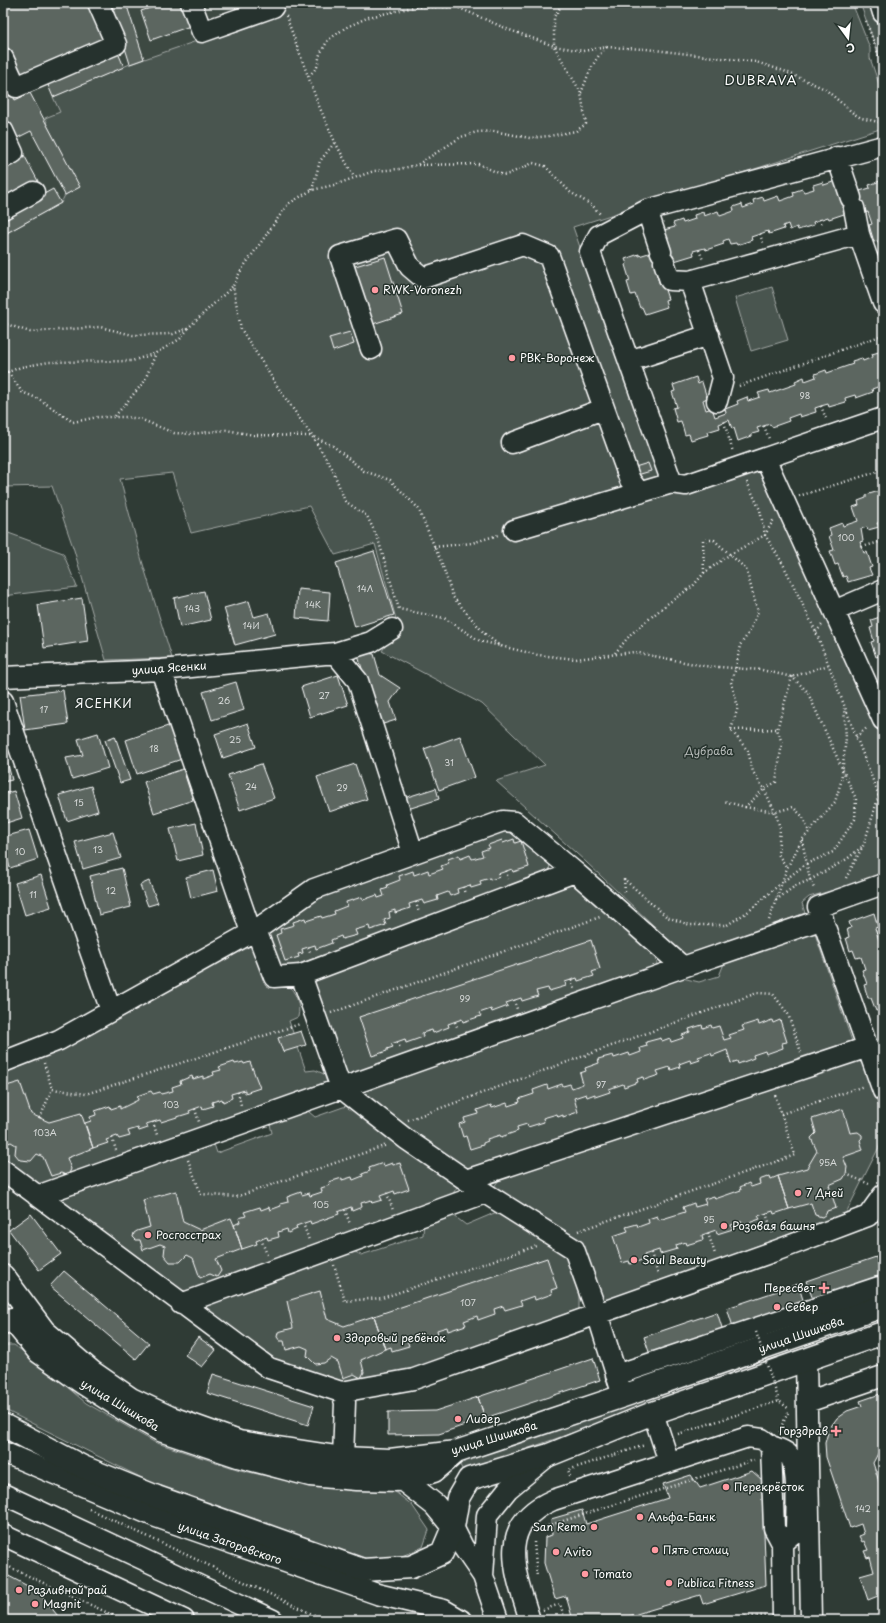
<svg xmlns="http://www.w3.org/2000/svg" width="886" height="1623" viewBox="0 0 886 1623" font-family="'Playpen Sans',sans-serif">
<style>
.built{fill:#3c4842}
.green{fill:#4a544f;stroke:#a4aaa7}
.building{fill:#5b6661;stroke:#fff}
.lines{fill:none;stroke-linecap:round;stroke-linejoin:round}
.minor-casing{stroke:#fff;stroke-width:23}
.major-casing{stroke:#fff;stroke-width:25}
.path{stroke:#fff;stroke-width:2.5;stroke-dasharray:1 3;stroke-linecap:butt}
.minor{stroke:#26332d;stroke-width:20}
.major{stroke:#26332d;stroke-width:22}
.path-bridge{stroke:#fff;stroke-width:2.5;stroke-dasharray:1 3;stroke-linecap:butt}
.poi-dot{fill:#ff9aa2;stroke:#26332d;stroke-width:1.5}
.labels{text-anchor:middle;stroke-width:3;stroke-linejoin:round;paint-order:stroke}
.number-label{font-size:9px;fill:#d6d9d8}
.poi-label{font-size:11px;fill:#fff;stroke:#26332d;text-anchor:start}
.street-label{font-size:11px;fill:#fff;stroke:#26332d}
.park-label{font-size:11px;fill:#b7bbb9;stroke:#26332d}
.neighbourhood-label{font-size:12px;letter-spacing:1px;fill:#fff;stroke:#26332d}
.quarter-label{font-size:13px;letter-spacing:1px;fill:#fff;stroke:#26332d}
</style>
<rect width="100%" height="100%" fill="#2f3b35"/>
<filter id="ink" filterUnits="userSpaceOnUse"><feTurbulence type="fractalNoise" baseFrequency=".025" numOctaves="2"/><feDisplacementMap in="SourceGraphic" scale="8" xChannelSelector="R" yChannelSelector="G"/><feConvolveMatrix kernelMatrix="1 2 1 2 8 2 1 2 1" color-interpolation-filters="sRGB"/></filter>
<g filter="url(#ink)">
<!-- built -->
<path class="built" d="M3 3H227L242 26 124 67 62 115 46 122 80 187 65 195 61 203 3 235Z"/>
<!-- green -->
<path class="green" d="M287 3H852L870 48V58L883 96V128L573 227 658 471 670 489 761 467 883 738V876L809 897 802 903 805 913 687 957 586 862 496 781 545 765 482 704 382 651 398 626 375 544 335 555 309 506 191 533 172 473 120 479 142 561 172 658 106 660 74 550 52 486 3 487V235L61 203 65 195 79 187 46 123 47 122 45 118 60 112 53 97 130 64 278 13Z
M860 3H883V67Z
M772 287 788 340 751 351 735 298Z
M3 531 63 553 77 587 3 596Z
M505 827 550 862 549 874 279 971 266 934 338 885Z
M566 883 574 884 656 954 657 965 649 972 348 1077 340 1076 309 979Z
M814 931 853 1044 468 1169 365 1102 361 1093 363 1086 674 976 699 982 719 976 725 961Z
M244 942 253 945 265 980 278 987 286 984C296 991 301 1005 298 1017L289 1021 306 1071 315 1070 324 1074 327 1083 34 1189 3 1166V1068Z
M852 1057 865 1065 883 1120V1139L846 1213 606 1302 596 1298 578 1246 492 1190 510 1163 540 1154 553 1162Z
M346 1106 454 1178 457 1187 451 1197 182 1294 48 1200 213 1141 217 1153 272 1133 270 1124 276 1116 303 1107 315 1117Z
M499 1211 566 1254 579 1292V1309L410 1372 337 1385 272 1363 201 1307 348 1248 361 1255 423 1235 424 1221 449 1212 466 1225Z
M876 1317 879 1326 463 1471 458 1461Z
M3 1345H14L35 1360 86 1403 154 1442 240 1470 315 1487 394 1491 412 1505 429 1530 423 1547 402 1556 360 1559 158 1486 3 1409Z"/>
<!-- building -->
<path class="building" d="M3 3H90L107 41 19 79 3 44Z
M111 3H126L144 59 130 64Z
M165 3H185L193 25 151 40 141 11Z
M116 48 124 67 53 97 45 78Z
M3 77 15 100 30 93 80 187 65 195 31 131 17 138 3 112Z
M24 155 38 181 3 200V166Z
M839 180 856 192 870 188 869 185 883 180V267L878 253 882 252 878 241 874 242 869 225 872 224 868 212 864 213 850 212 829 219 828 217 813 222 814 225 798 230 797 227 790 230 788 224 783 226 784 229 769 234 768 231 760 234 751 237 752 240 737 245 736 243 730 244 728 239 723 241 724 244 706 250 705 248 693 251 694 255 671 262 656 273 660 285 663 284 668 299 665 300 667 307 645 314 642 307 640 308 635 294 631 295 627 282 630 281 625 265 627 264 625 259 639 254V256L655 251 660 231 675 227 673 223 682 220 683 223 695 219 694 215 703 212 704 216 718 211 720 216 734 211 733 207 742 204 743 208 754 204 753 200 763 197 764 201 778 196 780 201 794 196 793 192 802 189 804 192 814 189 813 185 823 182 824 185Z
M53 189 61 203 3 235V217Z
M385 257 403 314 370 325 352 267Z
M350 332 354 344 333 351 329 338Z
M882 351 883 353V385L872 389 873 392 856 398 855 395 845 398 846 402 829 407 828 404 821 406 815 408 816 412 800 417 799 414 788 418 789 421 772 427 770 424 757 428 759 432 752 434V436L738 441 734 428 732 429 729 420 719 424 720 428 707 432 708 435 691 440 689 434 685 435 681 421 677 422 673 408 677 407 672 392 675 391 673 385 696 377 698 384 702 382 707 398 703 400 706 410 712 408 715 417 726 413 725 409 738 404 737 401 747 397 748 401 760 397 758 393 769 390 770 393 796 384 795 381 804 377 805 381 816 377 815 374 826 370 827 373 853 364 852 361 862 358 863 361 873 357 872 354Z
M648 463 651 471 637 475 635 467Z
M879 491 880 493 883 492V522L877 523 879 527 868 530 867 527 861 529 863 541 860 542 864 553 867 552 872 567 869 568 872 575 848 582 846 576 843 577 838 564 835 565 830 551 834 550 829 536 831 535 829 528 842 523 843 526 858 521 853 507 859 505 858 501 866 498V495Z
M374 551 394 615 355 627 336 563Z
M298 589 330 592 328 621 296 618Z
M204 591 211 620 180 627 174 598Z
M82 598 88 641 44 648 38 605Z
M249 601 254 617 269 613 275 634 235 645 224 608Z
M883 616V670L879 656 876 657 871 642 874 641 870 628 873 627 871 620Z
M3 624 8 637 3 639Z
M359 647 366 653 374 654 380 675 400 688 390 702 396 720 380 725 359 659Z
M338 675 348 705 310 717 301 687Z
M236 682 244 710 212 720 203 692Z
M63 690 68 724 25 730 20 695Z
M248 723 256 747 223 758 215 734Z
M171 725 182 759 137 774 126 740Z
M98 733 108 768 72 779 66 758 83 755 78 739Z
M115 736 130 780 120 783 105 740Z
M460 736 475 777 439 790 424 749Z
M3 746 12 780 3 782Z
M261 764 274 798 240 810 228 775Z
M355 764 367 799 329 812 317 777Z
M183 769 193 800 154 813 144 782Z
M91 786 98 811 67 821 59 795Z
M436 788 439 799 408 809 404 798Z
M14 791 22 818 3 824V794Z
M196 823 203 855 178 861 170 829Z
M29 830 38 859 10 868 3 844V837Z
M113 832 121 858 83 869 75 842Z
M514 839 515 843 521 841 529 867 513 872 512 869 498 874 500 877 490 880V878L480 881 481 885 471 888 470 885 457 889 458 893 450 896 448 892 437 896 438 900 424 904 422 900 409 904 410 908 395 913V910L389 912 390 918 384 920 386 925 370 930 369 926 355 930 357 935 342 939 341 936 331 940 332 943 316 949 315 945 302 949 303 953 298 954 299 957 285 961 276 935 281 933 280 929 294 925 293 922 305 918 306 921 321 916 322 918 335 914 334 911 347 906 346 902 362 897 363 900 377 895 378 898 384 896 382 890 388 888 387 885 400 880 399 876 413 871 414 875 428 870 429 874 443 869 441 866 449 863 448 859 459 855 460 859 470 855 472 859 483 856 481 851 490 848 488 845 502 840 503 843Z
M122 868 131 907 99 915 90 876Z
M213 870 218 891 191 898 186 877Z
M41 875 51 907 25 915 15 883Z
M149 881 158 903 148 906 140 885Z
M874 913 878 927 875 928 879 940 883 938V1016L881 1017 879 1010 876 1011 871 998H868L864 985 867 984 862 970 865 969 861 957 856 958 853 950 850 951 846 938 849 937 847 929 851 928 849 922Z
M591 940 600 969 592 972 594 976 578 981 577 978 565 982 566 986 549 991 548 988 536 991 538 996 522 1001 521 998 506 1003 508 1006 492 1012 491 1009 479 1013 481 1016 463 1022 462 1019 448 1024 449 1027 433 1033 432 1030 422 1033 423 1037 406 1043 405 1039 391 1044 393 1047 387 1049V1051L372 1056 359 1017Z
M772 1020 773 1023 780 1020 787 1042 782 1043 783 1048 766 1054 765 1051 753 1055 754 1058 738 1064 737 1061 731 1063 727 1050 712 1056 711 1053 698 1057 700 1060 691 1063 690 1060 679 1064 680 1067 671 1070 670 1067 657 1071 659 1075 644 1080 643 1077 637 1079 638 1082 624 1087 623 1084 609 1089 610 1092 595 1097V1094L587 1097 586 1094 574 1098 578 1112 563 1117V1115L558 1117 557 1114 543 1118 544 1122 528 1127 527 1124 517 1127 518 1131 501 1137 500 1135 487 1139 488 1141 483 1143V1145L470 1149 466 1136 463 1137 459 1124 465 1122 464 1118 478 1114 477 1110 491 1105 492 1108 507 1103 508 1106 520 1102 519 1099 534 1094 533 1090 547 1085 548 1089 562 1084 563 1086 570 1084 572 1088 583 1084 580 1073 586 1071 585 1068 599 1063 598 1059 613 1055 614 1058 629 1053 630 1056 641 1052 640 1048 647 1046 646 1042 661 1038 662 1041 670 1038 671 1042 683 1038 682 1035 690 1032 689 1029 702 1025 703 1028 711 1025 712 1028 719 1026 724 1040 731 1038 729 1035 744 1030 742 1026 758 1021 759 1025Z
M301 1031 306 1045 283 1052 278 1038Z
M234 1062 235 1064 243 1062 244 1064 250 1062 260 1088 245 1093V1090L231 1094 232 1098 223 1102 222 1099 212 1102 213 1106 203 1109 202 1106 189 1111 190 1113 161 1122 160 1120 146 1124 148 1128 139 1131 138 1128 128 1131 130 1136 119 1139 117 1136 106 1140 108 1143 93 1148 85 1123 91 1121 90 1117 96 1115 95 1111 110 1106 111 1109 120 1106V1109L138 1100 137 1096 151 1091 153 1094 160 1092 161 1094 173 1091 172 1087 181 1084 180 1081 192 1076 193 1079 203 1076V1079L214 1075 213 1072 221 1070 219 1067Z
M20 1082 31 1114 49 1122 81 1113 93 1148 67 1158 71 1169 68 1176 61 1173 51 1176 43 1157 37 1154 31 1161 20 1160 15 1154 16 1145 11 1142 3 1145V1087Z
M843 1109 850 1133 858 1132 862 1135V1138L860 1140 863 1150 843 1157 847 1167 846 1174 843 1179 829 1185 836 1208 827 1211 826 1214 822 1217 815 1215 811 1203 789 1209 778 1176 807 1168 817 1151 811 1138 816 1133 812 1119Z
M383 1163 384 1166 392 1163 393 1165 400 1163 409 1189 395 1194 394 1191 380 1196 382 1200 372 1203 371 1200 361 1203 362 1207 352 1211 351 1207 338 1212 339 1214 311 1224 310 1221 296 1226 297 1229 288 1233 287 1229 278 1232 279 1237 268 1240 267 1237 261 1239 256 1241 257 1244 242 1249 234 1225 240 1222 239 1218 246 1216 244 1212 260 1207 261 1210 269 1207 270 1210 281 1206 280 1204 288 1202 287 1197 301 1192 302 1195 309 1193 310 1196 322 1192 321 1188 330 1185 329 1182 342 1178V1180L352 1177 353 1180 363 1176 362 1174 370 1171 369 1168Z
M770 1176 771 1179 778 1176 789 1209 774 1214 773 1211 758 1216 760 1219 743 1225 742 1221 731 1225 733 1229 717 1234 716 1230 702 1235 703 1240 686 1245 685 1242 676 1245 677 1249 660 1254 659 1250 644 1255 645 1259 630 1264 629 1261 622 1263 613 1236 628 1231 626 1227 637 1224 638 1227 649 1223 648 1219 657 1216 659 1220 685 1212 683 1207 694 1203 695 1207 706 1204 704 1199 714 1196 715 1199 741 1190 740 1187 749 1183 751 1187 760 1184 759 1180Z
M176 1191 183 1222 200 1230 231 1218 234 1225 242 1249 216 1259 221 1271 217 1277 210 1274 200 1278 193 1258 187 1255 180 1262H170L164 1255 165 1246 160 1244 143 1250 140 1240H136L133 1237 134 1233 137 1231 150 1227 143 1200Z
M31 1214 61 1254 39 1270 9 1230Z
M876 1257 883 1279 814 1302 806 1281Z
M547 1258 557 1288 551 1290 552 1294 535 1300 534 1296 520 1301 522 1305 505 1310 503 1306 494 1309 495 1314 478 1320 477 1316 464 1321 466 1325 448 1331 447 1327 437 1330 438 1334 422 1340 421 1336 407 1340 409 1346 392 1351 391 1347 385 1349 374 1316Z
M64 1271 149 1343 136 1359 50 1286Z
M798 1284 805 1306 734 1330 727 1308Z
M320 1291 327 1319 344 1326 374 1316 385 1349 361 1360 364 1372 361 1378 354 1374 343 1378 338 1362 331 1358 324 1363 315 1364 307 1356 308 1349 301 1346 286 1350 284 1341H280L277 1337 278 1332 293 1328 287 1301Z
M717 1312 724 1334 651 1358 644 1337Z
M198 1337 216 1350 202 1367 185 1355Z
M593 1358 600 1380 485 1418 478 1397Z
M213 1374 314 1406 308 1425 207 1393Z
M883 1393V1444L873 1463 883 1494V1594L868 1600 860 1576 874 1572 870 1557 867 1558 864 1551 868 1550 864 1541 862 1542 859 1536 864 1534 861 1524 850 1528 826 1457 825 1443 829 1429 837 1418 847 1411 862 1406 860 1401Z
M478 1397 485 1418 439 1434 388 1435V1412L435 1411Z
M752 1471 762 1480 766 1585 703 1604 700 1595 620 1619V1620H573L566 1596 555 1599 544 1563 545 1537 552 1535 551 1519 582 1510 586 1524 668 1498 663 1484 691 1475 700 1488Z
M777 1472H789L790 1522H778Z
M3 1573 39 1592 61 1620H3Z"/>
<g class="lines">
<defs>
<path id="minor" d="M191 3 202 32 273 7 275 3
M880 3 883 13
M3 58 16 87 116 44 98 3
M3 131 13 153 3 158
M837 157 851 198
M854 208 859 234
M3 209 34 192
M647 210 661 252
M664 262 670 280 690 281
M371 349 340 256 396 239 410 267 423 278 523 245 549 256 630 480 640 493
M629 361 709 335
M717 401 723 378 690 281 859 234 883 303
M512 443 603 409
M765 458 883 720
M672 483 590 252 599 235 647 210 883 146
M514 530 672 483 686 485 883 418
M834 611 883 590
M335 653 358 681 413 853
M161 670 251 932
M3 677 161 670 335 653 371 642 392 629
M3 701 111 1011
M883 884 818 907 883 1091
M256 930 314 889 503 821 515 822 575 872 683 967
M301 975 575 872
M3 1062 59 1040 256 930 274 977 301 975 341 1088 406 1139 485 1193 574 1249 597 1313 623 1396
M3 1170 269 1368 341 1392 414 1379 778 1250 868 1216 883 1195
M466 1180 868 1047
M37 1196 683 967 823 919
M181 1304 485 1193
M806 1360 811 1620
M616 1375 879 1287 883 1291
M341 1392 345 1402 343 1458
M807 1402 883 1376
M653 1413 669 1462
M771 1446C776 1448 784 1450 788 1454 800 1468 796 1512 796 1531L782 1543
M3 1452 156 1517 377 1594 444 1610 461 1620
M3 1494 273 1620
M453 1527 463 1547 483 1576
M3 1535 184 1620
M498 1620 483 1576 487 1515 508 1489 548 1456
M530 1620C515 1573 495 1525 553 1500L748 1437 762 1439 771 1446 774 1528 782 1543 783 1620"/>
<path id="major" d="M3 1276 44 1331 92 1372 131 1399 169 1417 239 1442 343 1458 390 1460 456 1452 623 1396 883 1306
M3 1323 12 1319 39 1352 83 1383 125 1410 160 1430 238 1456 310 1475 356 1479 403 1480 435 1505 453 1527
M3 1425 83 1467 157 1497 363 1570 411 1567 442 1553 453 1527 458 1498 469 1479 549 1455 653 1413 883 1333
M403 1480 434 1471 456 1452"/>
</defs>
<!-- minor casing -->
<use href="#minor" class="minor-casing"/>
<!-- major casing -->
<use href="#major" class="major-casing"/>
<!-- path -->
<path class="path" d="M455 3 457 7 468 3
M860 3 862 10
M286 16 319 106 335 142 354 177
M866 21 883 67
M309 76 317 67 320 54 328 40 345 28 369 17 414 7H457L507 29 554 46 583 51 607 47 646 49 756 62 784 71 825 89 853 113 861 118 883 123
M581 93C588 76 593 59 607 47
M418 165 478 164 503 175 509 174 533 163 545 166 570 192 593 206 601 215
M312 190 320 161 335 142
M820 219 822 226
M760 234 763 243
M699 250 703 260
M3 323 30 332 100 327 133 335 173 334 188 328 233 286
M3 371 8 372 21 367 49 362 132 361 156 353
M8 372 22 392 39 399 73 422 98 417H126L140 419 174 433 191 434 226 430 254 435 312 436 332 468 345 501 367 516 378 539 399 609 444 618 480 641 538 655 576 659 634 652 704 666 762 670 792 677 828 665
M739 386 883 335
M879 386 883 397
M821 406 826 419
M115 416 144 382 156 353 180 339 188 329
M724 422 733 452
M764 426 769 439
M747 482 760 510 765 535 783 564 816 632 879 796
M799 496 883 470
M434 547 472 543 498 535
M862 547 883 541
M704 573 703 540H714L746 569 758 612 749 633 740 645 736 668 731 682 738 707 731 730 748 751 753 772 764 789 775 812 780 828 778 854 787 868
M816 632 822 625
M501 647 484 633 453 597 442 564 418 508 390 480 364 471 333 446 312 436 281 392 241 329 233 286 240 272 288 204 312 190 334 185 374 171 399 169 417 165 461 137 477 132 493 131 530 138 549 136 576 131 586 124 581 93 554 46V17L563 3
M615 653 631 634 667 604 693 586 704 573 729 555 765 535 774 519
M731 730 777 729
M856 737 868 727
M745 807 775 812 793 807 803 817 809 832
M802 840 810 880 815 890
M506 871 508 879
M846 878 864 844 883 782
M463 887 465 894
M625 892 624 879 667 917 690 925H727L749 911 781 883 806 864 833 852 855 819 856 799 807 691 792 677 777 729 782 743 776 782 764 789 745 807 724 801
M776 900 795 886 810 880 847 859 863 846
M416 902 419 913
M769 920 787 868 802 840 835 802 841 782 846 738 844 708
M877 933 883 931
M308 947 311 954
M571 980 574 989
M514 1000 517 1009
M331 1013 600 917
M455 1022 458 1029
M398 1042 400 1049
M44 1063 52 1089 86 1094 300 1024
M238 1092 241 1105
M195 1109 199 1122
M781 1114 864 1086
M40 1118 52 1089
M408 1120 757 993 773 994 788 1014 801 1052
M153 1122 157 1135
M112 1138 116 1150
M188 1160 201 1194 236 1197 387 1145
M846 1174 869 1184
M387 1193 393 1210
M345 1210 350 1224
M766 1213 773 1234
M303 1223 309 1240
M578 1231 795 1155 775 1095
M708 1233 715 1254
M261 1239 267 1255
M651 1253 658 1275
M334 1265 345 1301 382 1298 536 1246
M780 1432V1429L789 1411
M678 1434 779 1401 789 1409
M570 1476 568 1470 645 1445
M89 1509 325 1620
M544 1527 754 1460
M534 1542 537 1577
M3 1564 123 1620
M543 1610 560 1604 565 1620
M669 1620 675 1618 766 1616"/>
<!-- minor -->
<use href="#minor" class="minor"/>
<!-- major -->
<use href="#major" class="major"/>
<!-- path-bridge -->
<path class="path-bridge" d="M756 1332 779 1401"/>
</g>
</g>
<!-- markers -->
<g class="poi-dot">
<circle cx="375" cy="290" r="4"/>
<circle cx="512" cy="358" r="4"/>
<circle cx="798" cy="1193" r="4"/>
<circle cx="724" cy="1226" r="4"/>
<circle cx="148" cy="1235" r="4"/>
<circle cx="634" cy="1260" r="4"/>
<path d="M822 1282h4v4h4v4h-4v4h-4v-4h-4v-4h4z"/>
<circle cx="777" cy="1307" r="4"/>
<circle cx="337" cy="1338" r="4"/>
<circle cx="458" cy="1419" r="4"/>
<path d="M834 1425h4v4h4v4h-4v4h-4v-4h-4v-4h4z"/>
<circle cx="726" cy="1487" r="4"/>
<circle cx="640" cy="1517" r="4"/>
<circle cx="594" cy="1527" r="4"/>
<circle cx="655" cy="1550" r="4"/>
<circle cx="556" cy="1552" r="4"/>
<circle cx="585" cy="1574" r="4"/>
<circle cx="669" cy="1583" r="4"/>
<circle cx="19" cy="1590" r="4"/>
<circle cx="35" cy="1604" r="4"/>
</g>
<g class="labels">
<!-- number labels -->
<g class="number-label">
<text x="805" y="399">98</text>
<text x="846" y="541">100</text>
<text x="365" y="592">14Л</text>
<text x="313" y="608">14К</text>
<text x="192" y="612">14З</text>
<text x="251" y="629">14И</text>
<text x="324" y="699">27</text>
<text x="224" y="704">26</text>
<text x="44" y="713">17</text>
<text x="235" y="743">25</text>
<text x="154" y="752">18</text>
<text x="449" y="766">31</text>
<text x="251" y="790">24</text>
<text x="342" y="791">29</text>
<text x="79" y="806">15</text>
<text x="98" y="853">13</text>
<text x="20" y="855">10</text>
<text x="111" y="894">12</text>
<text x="33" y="898">11</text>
<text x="465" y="1002">99</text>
<text x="601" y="1088">97</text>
<text x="171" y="1108">103</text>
<text x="45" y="1136">103А</text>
<text x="828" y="1166">95А</text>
<text x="321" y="1208">105</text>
<text x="709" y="1223">95</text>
<text x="468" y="1306">107</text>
<text x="863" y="1512">142</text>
</g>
<!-- poi labels -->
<g class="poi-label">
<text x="383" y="294">RWK-Voronezh</text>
<text x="520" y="362">РВК-Воронеж</text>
<text x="806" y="1197">7 Дней</text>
<text x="732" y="1230">Розовая башня</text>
<text x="156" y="1239">Росгосстрах</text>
<text x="642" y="1264">Soul Beauty</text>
<text x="815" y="1292" text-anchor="end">Пересвет</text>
<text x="785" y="1311">Север</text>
<text x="345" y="1342">Здоровый ребёнок</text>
<text x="466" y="1423">Лидер</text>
<text x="828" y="1435" text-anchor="end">Горздрав</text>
<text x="734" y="1491">Перекрёсток</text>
<text x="648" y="1521">Альфа-Банк</text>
<text x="586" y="1531" text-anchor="end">San Remo</text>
<text x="663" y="1554">Пять столиц</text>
<text x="564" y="1556">Avito</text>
<text x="593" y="1578">Tomato</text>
<text x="677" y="1587">Publica Fitness</text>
<text x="27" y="1594">Разливной рай</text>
<text x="43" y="1608">Magnit</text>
</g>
<!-- street labels -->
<g class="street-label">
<text transform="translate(169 668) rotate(-4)" y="4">улица Ясенки</text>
<text transform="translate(801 1335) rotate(-19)" y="4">улица Шишкова</text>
<text transform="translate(120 1405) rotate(31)" y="4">улица Шишкова</text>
<text transform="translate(494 1438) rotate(-17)" y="4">улица Шишкова</text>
<text transform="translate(230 1543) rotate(19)" y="4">улица Загоровского</text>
</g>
<!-- park labels -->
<g class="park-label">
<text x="709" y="755">Дубрава</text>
</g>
<!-- neighbourhood labels -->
<g class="neighbourhood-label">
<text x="104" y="708">ЯСЕНКИ</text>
</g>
<!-- quarter labels -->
<g class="quarter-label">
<text x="761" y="85">DUBRAVA</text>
</g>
</g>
<!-- margin -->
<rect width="886" height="1623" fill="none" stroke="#26332d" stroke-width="16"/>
<rect x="8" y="8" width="870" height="1607" fill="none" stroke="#fff" stroke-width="1.5" filter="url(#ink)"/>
<!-- north arrow -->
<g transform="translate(848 38) rotate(165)" stroke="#26332d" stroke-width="3" paint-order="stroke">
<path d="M0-3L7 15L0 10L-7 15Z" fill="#ffffff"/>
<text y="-6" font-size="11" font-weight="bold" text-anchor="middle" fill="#ffffff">С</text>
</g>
</svg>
